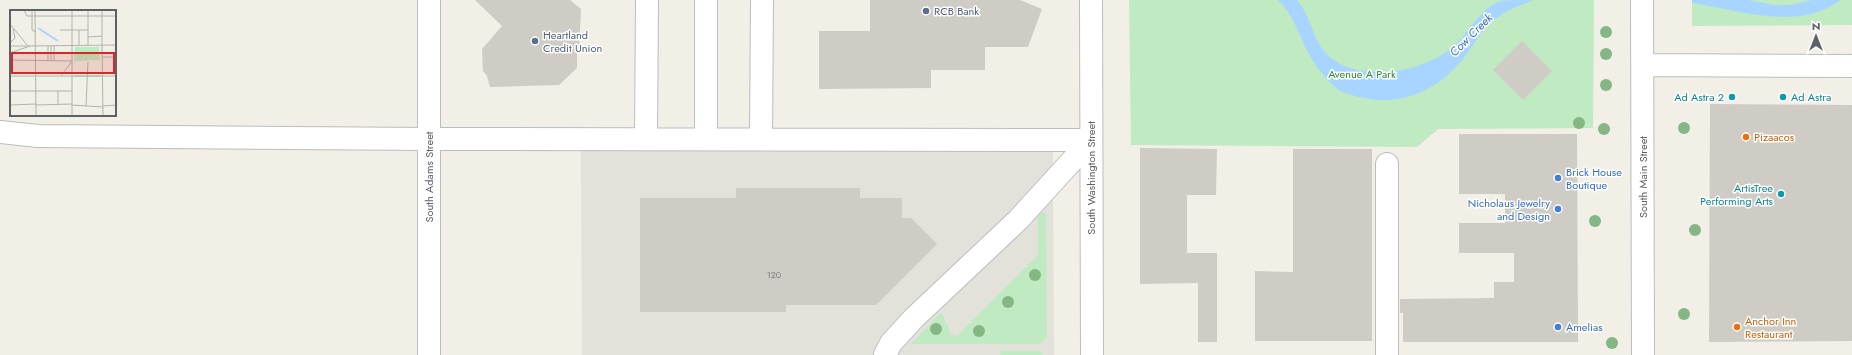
<svg xmlns="http://www.w3.org/2000/svg" width="1852" height="355" viewBox="0 0 1852 355" font-family="Jost,sans-serif">
<style>
.industrial{fill:#e2e1da}
.green{fill:#c0eac2}
.water{fill:#a8d5ff}
.building{fill:#ceccc5}
.lines{fill:none;stroke-linecap:round;stroke-linejoin:round}
.minor-casing{stroke:#babdc2;stroke-width:24}
.minor{stroke:#fff;stroke-width:22}
.tree{fill:#85b685}
.service-dot{fill:#5c6f8a;stroke:#fff;stroke-width:1.5}
.culture-dot{fill:#0f9aa8;stroke:#fff;stroke-width:1.5}
.food-dot{fill:#e8710a;stroke:#fff;stroke-width:1.5}
.shop-dot{fill:#3f7fe0;stroke:#fff;stroke-width:1.5}
.labels{text-anchor:middle;stroke-width:3;stroke-linejoin:round;paint-order:stroke}
.number-label{font-size:9px;fill:#797c7f}
.service-label{font-size:11px;fill:#4e5e75;stroke:#fff;text-anchor:start}
.park-label{font-size:11px;fill:#2d8735;stroke:#fff}
.culture-label{font-size:11px;fill:#0d838f;stroke:#fff;text-anchor:end}
.food-label{font-size:11px;fill:#c56008;stroke:#fff;text-anchor:start}
.shop-label{font-size:11px;fill:#366cbe;stroke:#fff;text-anchor:start}
.street-label{font-size:11px;fill:#5d6168;stroke:#fff}
.water-label{font-size:12px;font-style:italic;fill:#3973bc;stroke:#fff}
.inset-river{fill:none;stroke:#a8d5ff;stroke-width:2}
.inset-road{fill:none;stroke:#b2b2b0;stroke-width:1}
.view{fill:#d62828;fill-opacity:0.15;stroke:#d62828;stroke-width:2}
.inset-edge{fill:none;stroke:#5d6168;stroke-width:2}
</style>
<rect width="100%" height="100%" fill="#f1efe6"/>
<!-- industrial -->
<path class="industrial" d="M581 148 1053 150 1054 355H582Z"/>
<!-- green -->
<path class="green" d="M1129 0H1594L1593 128 1438 129 1417 147 1131 145Z
M1692 0H1852V25L1692 26Z
M1042 213H1046L1047 337 1040 344H911L940 314 943 315 951 335H958L1038 255V215Z
M999 351H1039L1044 355H1001Z"/>
<!-- water -->
<path class="water" d="M1278 0H1297C1312 17 1312 42 1330 57 1361 84 1426 72 1455 45 1470 31 1480 9 1500 1 1509 0 1524 0 1534 0 1518 6 1504 11 1491 23 1476 37 1468 56 1453 70 1428 95 1393 106 1359 97 1352 95 1342 93 1336 88 1328 81 1318 69 1313 61 1300 41 1296 17 1278 0Z
M1692 0H1748L1775 5H1790L1812 0H1841C1797 32 1740 10 1692 3Z"/>
<!-- building -->
<path class="building" d="M475 0H570L581 9 579 50 577 52V68L559 85 490 87 487 76 483 71 482 49 502 26Z
M870 0H1020L1042 9 1028 47H985V70H931V88L819 89V31H870Z
M1522 41 1552 71 1523 100 1493 70Z
M1710 104 1852 105V341L1709 342Z
M1459 134H1577L1578 342H1403V313H1400V299L1494 298V282H1514V253H1459V223H1505V194H1531H1459Z
M1140 148 1217 149 1216 195H1187V253H1217V342H1198V283L1140 284Z
M1293 149H1372V341H1255V271L1293 272Z
M736 188H860V198H902V218H911L937 244 876 305H786V312H640V198H736Z"/>
<g class="lines">
<defs>
<path id="minor" d="M706 0V138
M1091 0 1092 355
M1642 0 1643 355
M1643 65 1852 66
M0 132 38 136 429 139 1091 140
M646 138 647 0
M761 138 762 0
M429 355V0
M885 355 891 343 914 318 1018 220 1091 140
M1387 355V164"/>
</defs>
<!-- minor casing -->
<use href="#minor" class="minor-casing"/>
<!-- minor -->
<use href="#minor" class="minor"/>
</g>
<!-- trees -->
<g class="tree">
<circle cx="1606" cy="32" r="6"/>
<circle cx="1606" cy="54" r="6"/>
<circle cx="1606" cy="85" r="6"/>
<circle cx="1579" cy="123" r="6"/>
<circle cx="1684" cy="128" r="6"/>
<circle cx="1604" cy="129" r="6"/>
<circle cx="1595" cy="221" r="6"/>
<circle cx="1695" cy="230" r="6"/>
<circle cx="1035" cy="275" r="6"/>
<circle cx="1008" cy="302" r="6"/>
<circle cx="1684" cy="314" r="6"/>
<circle cx="936" cy="329" r="6"/>
<circle cx="979" cy="331" r="6"/>
<circle cx="1612" cy="343" r="6"/>
</g>
<!-- markers -->
<g class="service-dot">
<circle cx="926" cy="11" r="4"/>
<circle cx="535" cy="41" r="4"/>
</g>
<g class="culture-dot">
<circle cx="1732" cy="97" r="4"/>
<circle cx="1783" cy="97" r="4"/>
<circle cx="1781" cy="194" r="4"/>
</g>
<g class="food-dot">
<circle cx="1746" cy="137" r="4"/>
<circle cx="1737" cy="327" r="4"/>
</g>
<g class="shop-dot">
<circle cx="1558" cy="178" r="4"/>
<circle cx="1558" cy="209" r="4"/>
<circle cx="1558" cy="327" r="4"/>
</g>
<g class="labels">
<!-- number labels -->
<g class="number-label">
<text x="774" y="278">120</text>
</g>
<!-- service labels -->
<g class="service-label">
<text x="934" y="15">RCB Bank</text>
<text x="543" y="39">Heartland<tspan x="543" dy="13">Credit Union</tspan></text>
</g>
<!-- park labels -->
<g class="park-label">
<text x="1362" y="78">Avenue A Park</text>
</g>
<!-- culture labels -->
<g class="culture-label">
<text x="1724" y="101">Ad Astra 2</text>
<text x="1791" y="101" text-anchor="start">Ad Astra</text>
<text x="1773" y="192">ArtisTree<tspan x="1773" dy="13">Performing Arts</tspan></text>
</g>
<!-- food labels -->
<g class="food-label">
<text x="1754" y="141">Pizaacos</text>
<text x="1745" y="325">Anchor Inn<tspan x="1745" dy="13">Restaurant</tspan></text>
</g>
<!-- shop labels -->
<g class="shop-label">
<text x="1566" y="176">Brick House<tspan x="1566" dy="13">Boutique</tspan></text>
<text x="1550" y="207" text-anchor="end">Nicholaus Jewelry<tspan x="1550" dy="13">and Design</tspan></text>
<text x="1566" y="331">Amelias</text>
</g>
<!-- street labels -->
<g class="street-label">
<text transform="translate(429 177) rotate(-90)" y="4">South Adams Street</text>
<text transform="translate(1643 177) rotate(-90)" y="4">South Main Street</text>
<text transform="translate(1091 178) rotate(-90)" y="4">South Washington Street</text>
</g>
<!-- water labels -->
<g class="water-label">
<text transform="translate(1471 35) rotate(-45)" y="4">Cow Creek</text>
</g>
</g>
<!-- overview -->
<g transform="translate(10 10)">
<rect width="106" height="106" fill="#f1efe6"/>
<path d="M65 37H89L90 50 64 51Z" fill="#c0eac2"/>
<path class="inset-river" d="M28 18 48 31"/>
<path class="inset-road" d="M14 0 17 6H106M22 0V20L26 22M25 0 26 106M62 0V106M78 0V35M92 0V35M0 14 18 36M50 20H78M69 20V35M78 27 92 26M0 33 5 28 3 19M92 35 93 106M0 36H17M18 36 106 35M41 36V51M0 43 20 36M93 47H106M0 50 62 51M38 51V36M44 51V36M0 66H106M51 66 62 51M64 66H91M0 81H62M48 81V94M0 95 26 94M26 95 62 94M62 95 93 97M76 96 78 52M93 96 106 95"/>
<path class="view" d="M2 43H104V63H2Z"/>
<rect width="106" height="106" class="inset-edge"/>
</g>
<!-- north arrow -->
<g transform="translate(1816 36)" stroke="#ffffff" stroke-width="3" paint-order="stroke">
<path d="M0-3L7 15L0 10L-7 15Z" fill="#5d6168"/>
<text y="-6" font-size="11" font-weight="bold" text-anchor="middle" fill="#5d6168">N</text>
</g>
</svg>
